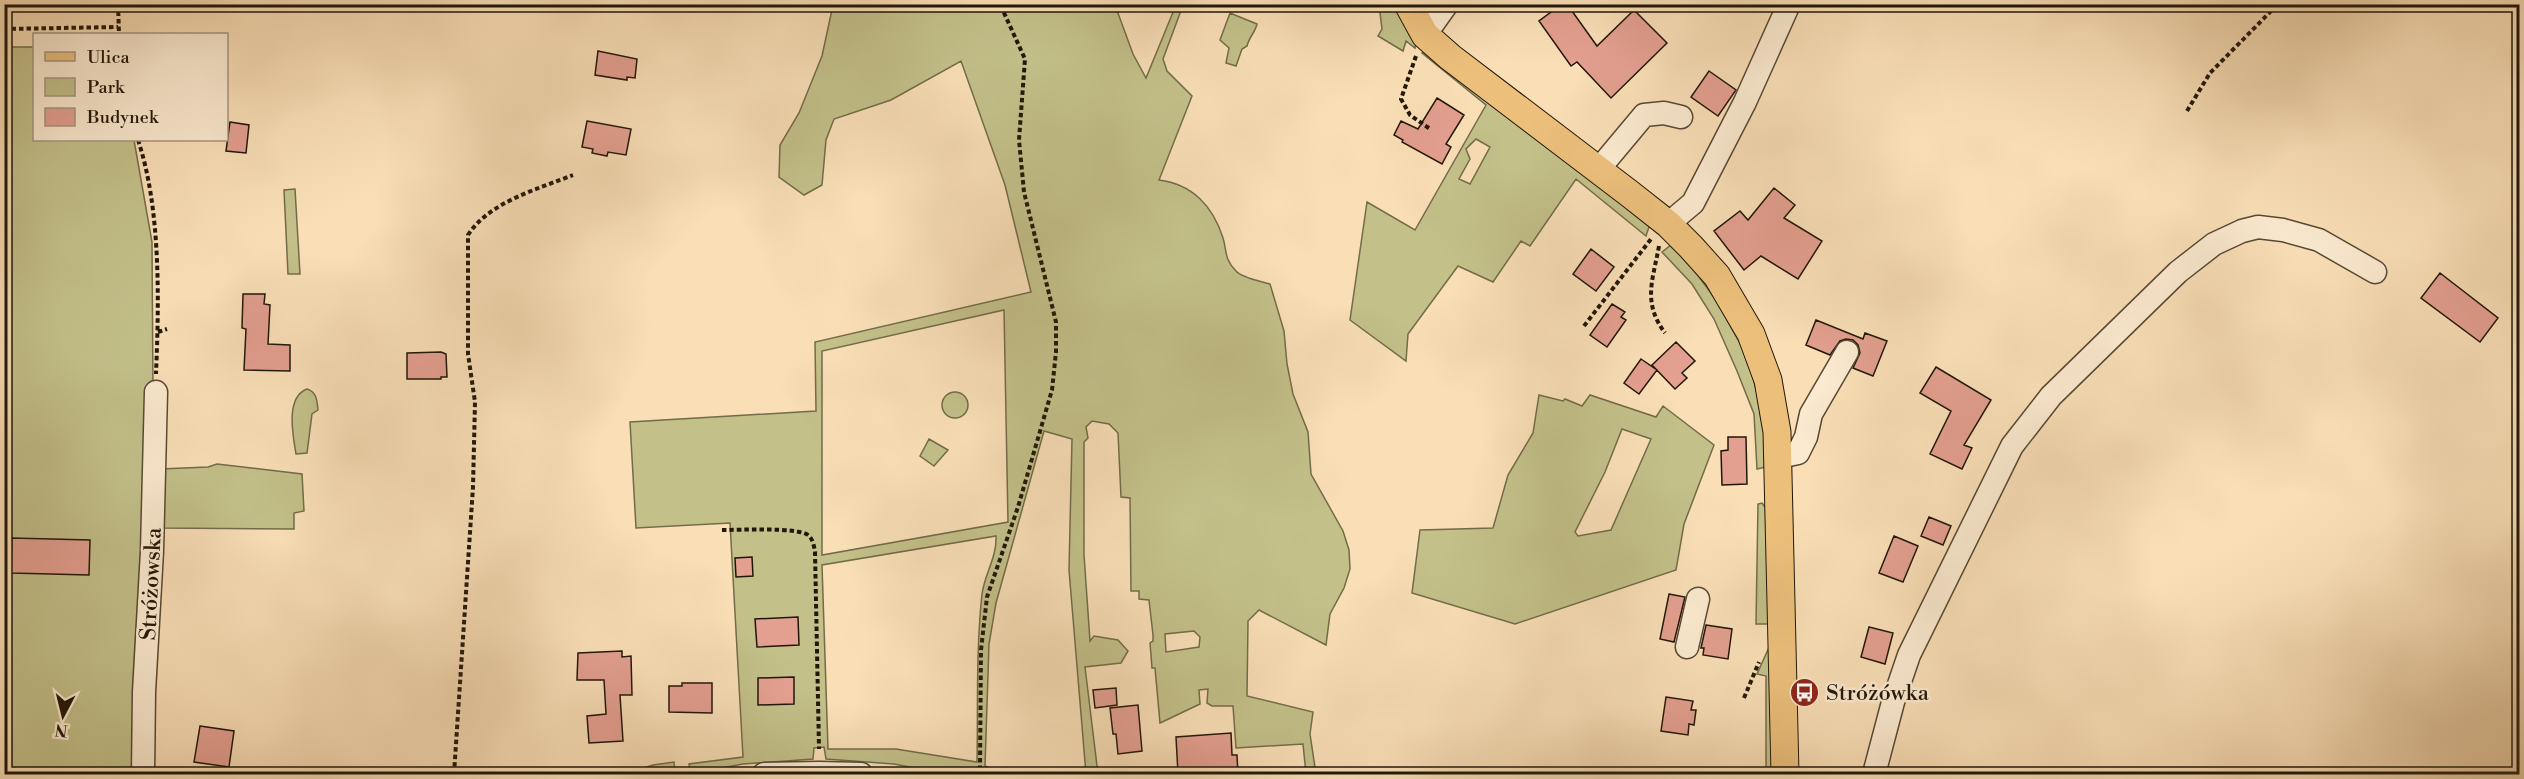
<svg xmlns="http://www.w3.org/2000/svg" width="2524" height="779" viewBox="0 0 2524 779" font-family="'Libre Bodoni',serif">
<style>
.green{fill:#c3c08a;stroke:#726c49;stroke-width:1.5;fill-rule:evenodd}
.building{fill:#e39f90;stroke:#211708;stroke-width:1.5}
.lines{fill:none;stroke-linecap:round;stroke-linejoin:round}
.minor-casing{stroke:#574934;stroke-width:25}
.major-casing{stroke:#211708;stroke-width:29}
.path{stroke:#211708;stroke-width:4;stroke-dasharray:4.5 3;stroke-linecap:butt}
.minor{stroke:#fbead0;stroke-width:22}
.major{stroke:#ecbf7b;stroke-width:27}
.labels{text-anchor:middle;stroke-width:5;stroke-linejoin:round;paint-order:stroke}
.street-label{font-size:22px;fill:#211708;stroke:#fbead0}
.poi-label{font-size:22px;fill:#211708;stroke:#fbead0;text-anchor:start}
</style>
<rect width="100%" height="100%" fill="#f9deb6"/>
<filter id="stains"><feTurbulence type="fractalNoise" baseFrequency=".00333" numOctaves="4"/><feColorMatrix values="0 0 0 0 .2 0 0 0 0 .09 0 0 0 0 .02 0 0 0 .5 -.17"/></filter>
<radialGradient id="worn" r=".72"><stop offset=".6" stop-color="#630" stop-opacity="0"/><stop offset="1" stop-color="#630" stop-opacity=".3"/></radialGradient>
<!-- green -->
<path class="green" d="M833 5H1115L1133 54 1146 78 1176 5H1183L1163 59 1167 71 1192 96 1159 180C1192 184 1213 206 1223 238 1227 251 1224 259 1236 271 1242 278 1260 281 1270 284L1284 331 1287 364 1293 394 1308 432 1311 474 1343 531 1349 550 1350 569 1344 588 1330 614 1326 645 1259 610 1248 621 1247 696 1313 712 1310 734 1316 774H1306L1303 744 1236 748 1233 706H1212L1207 703 1208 689 1199 690 1200 704 1160 723 1155 668H1152L1150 643 1153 641V635L1149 600 1139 599V591H1131L1130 498 1121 497 1118 433 1109 424 1092 421 1086 427 1088 438 1084 442V555L1090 641 1094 636 1118 640 1128 651 1121 663 1085 667 1098 774H1086L1069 570 1072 439 1044 431 996 603 989 644 985 766 1004 774H985V770L977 767 974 774H946L894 764 826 759 824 747 814 748 813 759 743 764 694 773 690 771 689 764 743 757 730 523 636 528 630 422 816 411 815 342 1031 292 1005 185 961 61 891 100 834 119 826 140 822 185 804 195 779 177 780 145 799 113 822 56ZM1004 310 1008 522 822 555V351ZM996 536C997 557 985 573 982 594 976 650 978 706 977 762L896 749H828L822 565ZM1194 631 1200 637 1199 647 1166 652 1165 634Z
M1379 5H1396L1416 41 1415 48 1406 41 1403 51 1378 36 1382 29Z
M1230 13 1257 24C1255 33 1249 37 1247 46L1242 49 1236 66 1226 63 1229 48 1220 40Z
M4 47H34V140H134L152 242 153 392 141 774H5Z
M1425 47 1650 224 1646 236 1576 179 1530 246 1521 241 1493 282 1458 266 1408 334 1406 361 1350 320 1367 202 1415 230 1486 105 1422 53ZM1476 139 1490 147 1470 184 1459 179 1470 159 1466 149Z
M295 189 300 274H288L284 190Z
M1671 245 1680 251 1716 300 1747 356 1764 418 1766 467 1757 469 1754 414 1737 371 1714 319 1692 284 1662 252Z
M307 389C317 392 317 401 318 410L312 414 307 453 296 454C293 436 285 397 307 389Z
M942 405a13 13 0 1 1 26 0a13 13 0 1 1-26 0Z
M1539 395 1563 401 1565 399 1582 406 1590 395 1656 417 1663 406 1714 445 1684 524 1676 570 1515 624 1412 593 1420 530 1493 528 1508 475 1533 433ZM1622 429 1651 439 1611 530 1578 536 1575 532 1605 472Z
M929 439 948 450 934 466 920 456Z
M217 464 302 474 304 511 294 513V529L160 528V469L208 467Z
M1762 503 1767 510 1769 624H1756L1758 504Z
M1771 643 1774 774H1766V676L1757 674Z
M674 762 675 774H625L653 765Z"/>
<!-- building -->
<path class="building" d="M1562 4H1567L1597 46 1634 10 1667 43 1611 98 1577 62 1571 66 1539 21Z
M598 51 637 59 635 78 627 77V80L595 75Z
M1709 71 1736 90 1718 116 1691 97Z
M1437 98 1464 115 1446 144 1451 147 1442 164 1402 142 1403 140 1394 135 1401 121 1418 129Z
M587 121 631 129 626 155 608 152 607 156 592 153 593 149 582 147Z
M230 122 249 125 246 153 226 151Z
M1774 188 1795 205 1784 218 1822 241 1798 279 1761 256 1744 270 1714 231 1740 211 1748 220Z
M1591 249 1614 267 1596 291 1573 274Z
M2440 273 2498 318 2480 342 2421 298Z
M243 294H265L264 304 270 305 268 344 290 345V371L244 370 246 329 242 328Z
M1612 304 1625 312 1621 317 1626 320 1607 347 1590 335Z
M1816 320 1863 339 1865 333 1887 341 1873 376 1853 368 1860 353 1858 345 1853 340 1846 339 1840 341 1830 355 1806 345Z
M1676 342 1695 361 1682 373 1687 378 1675 389 1652 365Z
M441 352 446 354 447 377H441V379H407V353Z
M1641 359 1657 370 1639 394 1624 383Z
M1936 367 1991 400 1964 445 1972 448 1962 469 1930 454 1951 411 1920 393Z
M1728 437H1746L1747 484 1722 485 1721 451 1728 450Z
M1929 517 1951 526 1943 545 1921 536Z
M1894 536 1918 546 1903 582 1879 573Z
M12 538 90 540 89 575 11 573Z
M752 557 753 576 736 577 735 558Z
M1669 594 1685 597 1674 642 1660 639Z
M798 617 799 645 757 647 755 619Z
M1706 625 1732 629 1728 659 1703 655 1704 648H1701Z
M1869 627 1893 633 1885 664 1861 657Z
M622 651V657L631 656 632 695H620L623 741 589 743 587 716 606 714 604 680H577L578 653Z
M794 677V704L758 705V678Z
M682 683H712V713L669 712V686H682Z
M1116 688 1117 705 1095 708 1093 690Z
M1666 697 1693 701 1691 710H1696L1694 725 1689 724 1688 735 1661 731Z
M1138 705 1142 751 1118 754 1116 734H1113L1110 708Z
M200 726 234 731 229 767 194 762Z
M1231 733 1232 755H1237L1238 774H1222L1221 771 1178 774 1176 737Z"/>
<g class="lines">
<defs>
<path id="minor" d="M1425 35 1447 4
M1598 170 1644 115 1664 113 1681 117
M1668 224 1693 203 1745 102 1789 4
M1779 457 1798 453 1806 437 1811 414 1847 352
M1687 647 1698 599
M143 774 144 692 152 551 156 392
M764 774 819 773 861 774
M1874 774 1893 702 1909 655 2012 446 2051 396 2178 272 2214 244 2242 231 2258 227 2283 230 2319 240 2375 272"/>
<path id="major" d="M1408 4 1425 35 1450 57 1630 194 1668 224 1691 247 1717 276 1751 334 1768 380 1777 432 1785 774"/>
</defs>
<!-- minor casing -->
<use href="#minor" class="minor-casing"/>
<!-- major casing -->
<use href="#major" class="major-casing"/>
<!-- path -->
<path class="path" d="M118 4 119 34
M4 29 118 27
M1416 56 1401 99 1410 115 1430 129
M2187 111 2210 73 2278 4
M138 140C161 209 159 301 156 374
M1659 246C1653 280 1642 302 1665 333
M1584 326 1651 239
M158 332 167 329
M722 530C738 530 797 527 808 535 813 539 814 546 815 552L819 749
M1744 698 1759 662
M980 770 981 650 987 597 1018 507 1052 390 1056 352V322L1024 192 1019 140 1025 59 1000 4
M454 774 473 487 475 402 468 354V235C489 202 538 189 573 175"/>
<!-- minor -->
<use href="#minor" class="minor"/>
<!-- major -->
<use href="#major" class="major"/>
</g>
<!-- icons -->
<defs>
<symbol id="bus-disc" viewBox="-11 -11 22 22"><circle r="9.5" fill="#8f2418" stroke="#fbead0"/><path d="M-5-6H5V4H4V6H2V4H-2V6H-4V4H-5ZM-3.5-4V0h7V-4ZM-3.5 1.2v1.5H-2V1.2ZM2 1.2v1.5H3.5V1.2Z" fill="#fff"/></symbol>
</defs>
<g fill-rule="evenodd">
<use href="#bus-disc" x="1788" y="676" width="33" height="33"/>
</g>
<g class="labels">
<!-- street labels -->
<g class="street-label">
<text transform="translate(150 584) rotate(-87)" y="8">Stróżowska</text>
</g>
<!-- poi labels -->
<g class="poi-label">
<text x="1826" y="700">Stróżówka</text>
</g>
</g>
<!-- margin -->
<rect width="2524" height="779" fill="none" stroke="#f9deb6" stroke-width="24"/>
<rect x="6" y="6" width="2512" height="767" fill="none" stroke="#211708" stroke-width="3"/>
<rect x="12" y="12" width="2500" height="755" fill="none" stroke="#211708" stroke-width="1.5"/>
<!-- legend -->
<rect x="33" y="33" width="195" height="108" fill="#fbead0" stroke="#a49680" stroke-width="1.5"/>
<rect x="45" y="52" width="30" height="9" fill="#ecbf7b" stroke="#a49680" stroke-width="1.5"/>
<text x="87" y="63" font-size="18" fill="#211708">Ulica</text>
<rect x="45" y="78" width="30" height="18" fill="#c3c08a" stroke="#a49680" stroke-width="1.5"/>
<text x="87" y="93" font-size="18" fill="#211708">Park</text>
<rect x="45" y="108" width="30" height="18" fill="#e39f90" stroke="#a49680" stroke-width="1.5"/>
<text x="87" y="123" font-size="18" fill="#211708">Budynek</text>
<!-- north arrow -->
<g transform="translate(63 716) rotate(187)" stroke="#fbead0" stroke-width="4.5" paint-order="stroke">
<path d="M0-4.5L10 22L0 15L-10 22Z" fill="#211708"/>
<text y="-9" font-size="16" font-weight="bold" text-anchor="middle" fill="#211708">N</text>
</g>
<rect width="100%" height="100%" filter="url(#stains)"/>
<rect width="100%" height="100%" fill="url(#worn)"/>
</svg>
